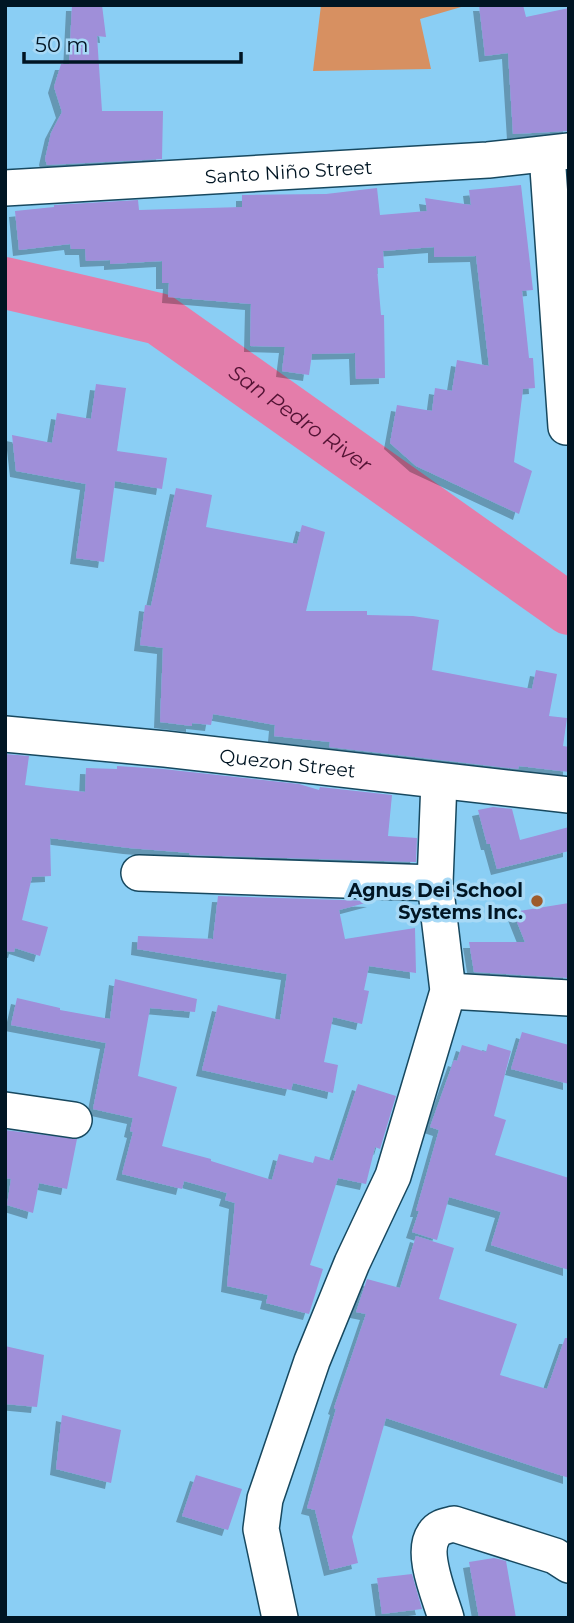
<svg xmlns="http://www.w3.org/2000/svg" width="574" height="1623" viewBox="0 0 574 1623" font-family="Montserrat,sans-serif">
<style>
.green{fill:#d79061}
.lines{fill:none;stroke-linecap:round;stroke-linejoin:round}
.river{stroke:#e47daa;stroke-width:52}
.building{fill:#9f8fd9;filter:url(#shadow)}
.minor-casing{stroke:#17485f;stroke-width:38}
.minor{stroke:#fff;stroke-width:35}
.poi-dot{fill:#9e5b2b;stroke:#a7d9f6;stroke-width:2.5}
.labels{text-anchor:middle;stroke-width:7;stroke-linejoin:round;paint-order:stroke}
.street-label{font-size:19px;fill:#001523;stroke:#a7d9f6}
.poi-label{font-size:19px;font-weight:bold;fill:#001523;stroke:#a7d9f6;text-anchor:end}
.water-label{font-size:21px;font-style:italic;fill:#521233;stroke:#a7d9f6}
</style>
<defs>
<filter id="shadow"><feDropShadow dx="-6" dy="6" stdDeviation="0" flood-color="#0004"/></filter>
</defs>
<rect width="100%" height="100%" fill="#8acef4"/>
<!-- green -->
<path class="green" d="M321 5H468L420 19 431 69 313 71Z"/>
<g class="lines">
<!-- river -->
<path class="river" id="s1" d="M5 283 159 319 569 609"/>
</g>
<!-- building -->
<path class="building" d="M72 5H102L106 37 97 36 102 111H163L162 159 47 165 45 159 51 133 62 112 54 87 61 64H69Z
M479 5H523L526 17 569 8V131L513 134 508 53 485 56Z
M521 185 533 290 522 291 529 358H533L535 388 523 389 514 462 532 471 519 514 416 466 390 443 397 405 432 411 435 388 452 391 457 360 489 366 476 256 434 257V247L383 251 384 268H377L381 315H384L385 378 356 379 355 353 312 354 309 375 282 371 285 347 250 346 251 304 168 297 169 283H162V261L110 264V260L86 261 85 249H71L70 244 19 250 15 211 54 207V205L138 200 139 210 242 207V195L326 194 377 188 380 215 427 211 425 198 471 205 469 190Z
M96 384 126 388 117 451 167 458 162 489 115 481 104 562 76 558 86 484 16 471 12 435 52 443 57 413 91 419Z
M176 488 212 495 206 527 297 544 302 525 325 532 306 611H367V615L413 616 439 620 432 670 532 689 536 670 557 674 549 716 567 718 563 746 569 747V772L519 766 518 769 329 747 330 742 274 736 275 725 213 714 211 725 192 723V726L160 722 163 648 140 645 145 605 151 606Z
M5 754 29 756 25 785 48 788 85 792 86 768 117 769V766L163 769 299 784 319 790 320 787 392 795 388 836 417 838 416 862 189 855 190 853 129 848 50 838 51 876 32 877 22 920 48 927 40 956 15 948 14 952 5 951Z
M493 807 512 809 520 840 569 827V851L497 869 490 844H487L478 810Z
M218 896 373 901 339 910 345 939 415 928 416 973 369 966 364 990 369 991 362 1024 333 1017 324 1062 338 1065 333 1093 293 1083 291 1090 202 1070 218 1005 280 1020 287 974 137 949 138 936 213 939Z
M569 903V978L474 972 469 942H525L513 912Z
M115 979 197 999 195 1012 150 1008 138 1076 177 1087 162 1146 211 1159V1161L272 1180 279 1154 313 1163 315 1156 333 1161 358 1084 396 1096 380 1149 375 1147 366 1184 338 1178 310 1265 323 1269 309 1314 266 1303 268 1295 227 1286 235 1203 225 1200 227 1193 184 1181 182 1189 122 1174 133 1132 130 1131 133 1118 93 1109 106 1043 11 1025 17 998 60 1008V1010L110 1019Z
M522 1032 569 1045V1084L511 1069Z
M488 1044 511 1051 494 1116 506 1120 495 1155 569 1178V1270L491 1245 501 1212 449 1197 437 1240 412 1232 419 1211H416L439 1130 430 1127 454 1060 457 1061 462 1045 486 1052Z
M5 1130 77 1139 67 1189 39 1183 33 1213 7 1205 11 1179 5 1178Z
M416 1236 454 1248 439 1299 517 1324 500 1375 547 1389 565 1338H569V1478L386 1418 352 1537 358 1563 330 1570 315 1510 307 1508 336 1409 334 1408 366 1314 356 1312 367 1279 400 1288Z
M5 1346 44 1355 37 1407 5 1404Z
M62 1415 121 1430 111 1483 56 1469Z
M196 1475 242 1489 228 1530 182 1516Z
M494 1558 506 1561 516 1618H479L469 1562Z
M412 1574 422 1609 382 1614 377 1578Z"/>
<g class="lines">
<defs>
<g id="minor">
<path d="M547 154 566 427"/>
<path id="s2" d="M5 188 488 160 569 151"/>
<path id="s3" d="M5 734 165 749 569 795"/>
<path d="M139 873 435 883"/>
<path d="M448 991 569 998"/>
<path d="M5 1110 74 1120"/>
<path d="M280 1618 261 1529 265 1499 312 1361 352 1263 393 1176 448 991 435 883 439 781"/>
<path d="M446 1618C440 1597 420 1553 434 1534 438 1527 446 1526 454 1524L555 1556 569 1565"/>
</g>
</defs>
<!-- minor casing -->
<use href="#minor" class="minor-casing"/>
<!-- minor -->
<use href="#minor" class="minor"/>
</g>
<!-- markers -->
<circle class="poi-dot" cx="537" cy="901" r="7"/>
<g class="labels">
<!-- street labels -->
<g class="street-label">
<text dy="7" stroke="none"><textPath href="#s2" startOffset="284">Santo Niño Street</textPath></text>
<text dy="7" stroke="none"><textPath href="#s3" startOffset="284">Quezon Street</textPath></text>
</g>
<!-- poi labels -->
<g class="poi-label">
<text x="523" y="897">Agnus Dei School<tspan x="523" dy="22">Systems Inc.</tspan></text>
</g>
<!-- water labels -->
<g class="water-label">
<text dy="7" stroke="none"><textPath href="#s1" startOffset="331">San Pedro River</textPath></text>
</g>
</g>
<!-- border -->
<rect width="574" height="1623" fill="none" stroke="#001523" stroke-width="14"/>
<!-- scale -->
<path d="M24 52v10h217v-10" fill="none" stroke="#001523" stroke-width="3.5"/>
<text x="35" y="52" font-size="21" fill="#001523" stroke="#a7d9f6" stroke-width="5" paint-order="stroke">50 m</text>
</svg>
